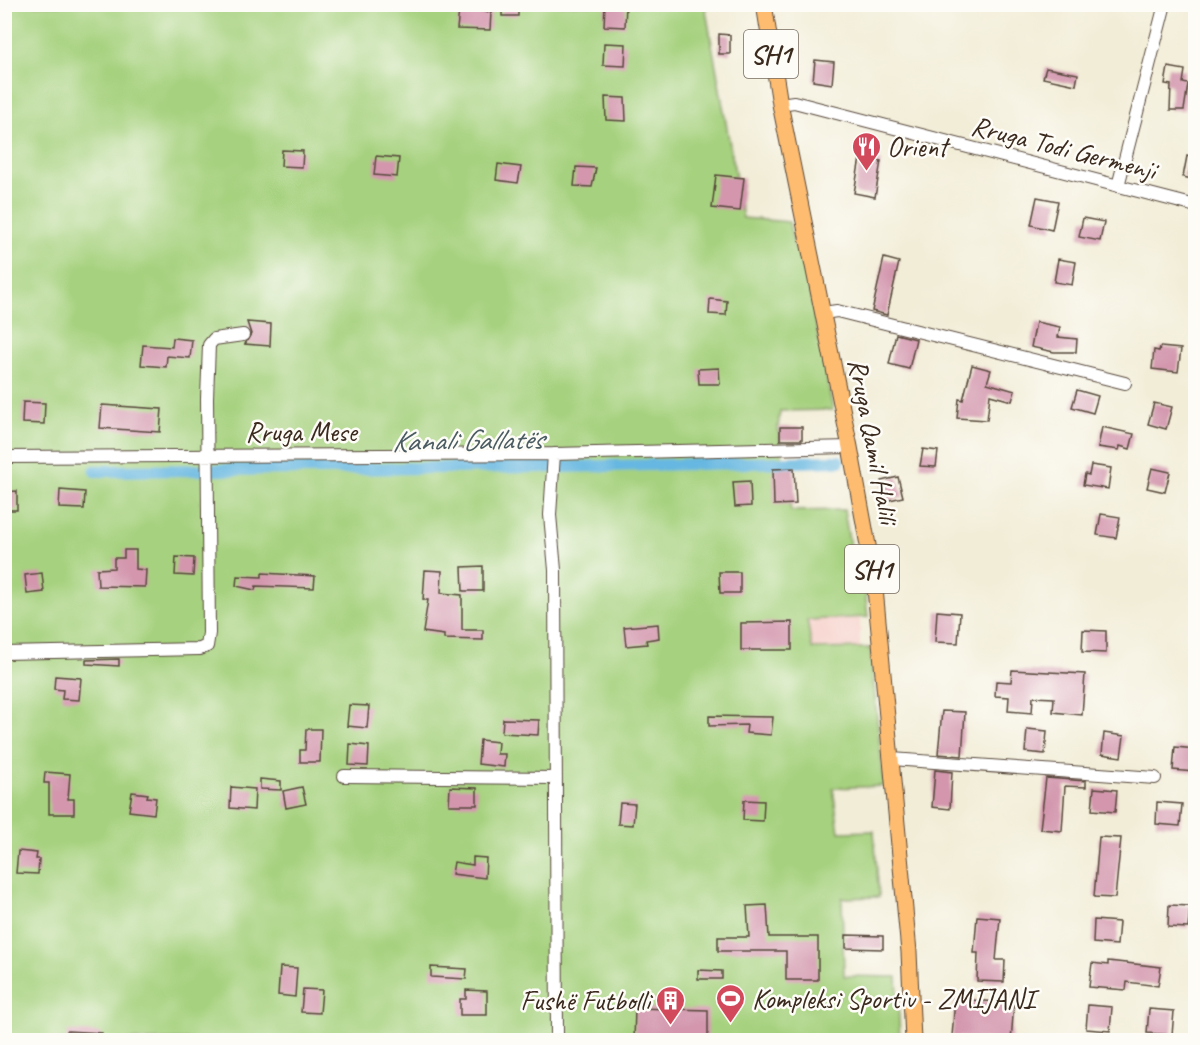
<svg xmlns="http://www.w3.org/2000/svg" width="1200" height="1045" viewBox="0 0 1200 1045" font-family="Caveat,sans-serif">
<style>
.built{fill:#f7d0ca}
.green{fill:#a6d17e;stroke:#707e4e;stroke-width:1.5}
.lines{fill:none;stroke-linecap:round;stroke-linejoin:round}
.canal{stroke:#66b7e1;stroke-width:12}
.building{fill:#d396ad}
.minor-casing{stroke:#56473a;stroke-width:14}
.major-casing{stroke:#56473a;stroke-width:17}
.minor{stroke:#fff;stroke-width:12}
.major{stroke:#fdbc70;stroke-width:15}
.labels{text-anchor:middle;stroke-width:5;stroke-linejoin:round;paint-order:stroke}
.shield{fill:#fdfcf7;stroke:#75695f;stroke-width:1.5}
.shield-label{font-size:27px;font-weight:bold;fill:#3b2a1e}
.poi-label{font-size:28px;fill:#3b2a1e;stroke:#fdfcf7;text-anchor:start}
.street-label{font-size:28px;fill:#3b2a1e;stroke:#fdfcf7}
.water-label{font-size:30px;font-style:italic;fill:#4a5b62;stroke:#fdfcf7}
</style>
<rect width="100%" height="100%" fill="#fdfcf7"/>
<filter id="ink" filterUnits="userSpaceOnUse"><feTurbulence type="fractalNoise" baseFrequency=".0167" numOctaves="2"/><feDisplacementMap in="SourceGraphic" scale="12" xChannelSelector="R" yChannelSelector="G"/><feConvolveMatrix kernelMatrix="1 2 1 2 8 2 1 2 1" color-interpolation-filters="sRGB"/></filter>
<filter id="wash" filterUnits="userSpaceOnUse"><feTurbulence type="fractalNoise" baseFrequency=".008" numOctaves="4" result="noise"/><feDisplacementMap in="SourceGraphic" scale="24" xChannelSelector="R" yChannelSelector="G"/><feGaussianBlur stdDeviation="1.35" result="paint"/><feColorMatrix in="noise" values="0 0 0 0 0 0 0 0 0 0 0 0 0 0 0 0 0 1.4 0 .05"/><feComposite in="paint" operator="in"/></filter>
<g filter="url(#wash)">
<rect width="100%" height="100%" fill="#f2edd7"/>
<!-- built -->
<path class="built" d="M860 619V648L678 652 737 620Z"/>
<!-- green -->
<path class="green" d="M5 5H705L743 218 789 222 794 246 802 255 833 410 780 411 778 428 791 511 844 510 853 564H862L868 617 807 620 812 649 870 648 884 786 833 788 839 832 874 831 879 897 842 898 844 976 897 977 900 1040H5Z"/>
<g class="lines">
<!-- canal -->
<path class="canal" d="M95 471 564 467 839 461"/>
</g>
<g id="blocks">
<!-- building -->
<path class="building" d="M502 4H518V16H502Z
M605 4H626L625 27 604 26Z
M459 10 491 12 490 30 457 29Z
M719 34 730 35V54H719Z
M604 43 626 44 625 66 603 65Z
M815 60 834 62 832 84 813 81Z
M1168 67 1185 70 1183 83 1188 84 1184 110H1170L1171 85 1165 84Z
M1046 68 1078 74 1076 85 1043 78Z
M605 97 625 98 626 121 606 120Z
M282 150 303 151 302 167 281 166Z
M376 156 399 158 397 177 374 175Z
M1187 156 1196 158V180L1183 177Z
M860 158 881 161 875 197 854 193Z
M498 164 521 167 518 183 496 180Z
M576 167 596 168 592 187 574 186Z
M716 175 744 178 740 211 712 208Z
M1037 197 1058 201 1052 230 1031 225Z
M1083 218 1104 222 1100 241 1079 237Z
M884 258 899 262 887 315 872 311Z
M1058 259 1076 262 1072 285 1054 282Z
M710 299 727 301 726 315 709 314Z
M247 322 271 324 270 346 245 344 251 334Z
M1036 322 1060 327 1058 337 1077 339 1076 352H1054L1031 347Z
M896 334 916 339 909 369 889 364Z
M173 338 192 340 190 358 167 356 166 367 141 365 143 345 172 347Z
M1160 347 1181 349 1178 372 1152 369 1154 350 1159 351Z
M972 365 991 370 987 383 1015 391 1012 401 990 395 987 420 957 418 959 399 963 400Z
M719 368 720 384H699L698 369Z
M1077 390 1098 396 1093 413 1072 407Z
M23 402 45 403 44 424 22 423Z
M1154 403 1172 407 1166 429 1148 424Z
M102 405 162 409 160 432 100 428Z
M780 427H802V440H780Z
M1102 427 1134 434 1130 449 1120 446 1119 450 1098 447Z
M923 449 938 451 936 467 920 466Z
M1091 465 1111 468 1108 489 1083 485 1085 474 1089 475Z
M794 468 796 504 774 505 773 469Z
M1152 468 1170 472 1165 492 1147 488Z
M898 477 903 497 885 501 881 481Z
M750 481 751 506 735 507 733 482Z
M60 490 85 492 84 509 59 508Z
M17 491V510H4V492Z
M1101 514 1120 517 1116 538 1097 535Z
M124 550H136V569L146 570 145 587 98 586 97 569 114 568V558H124Z
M176 557 194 558 193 576 175 575Z
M483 566V591H463L462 567Z
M425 570 442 571 441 593 462 595V630H483V640L444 639V635L423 632 428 600H423Z
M719 572H740V593H720Z
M42 573 44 592 27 594 25 575Z
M262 573 315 576 314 588 256 586 255 590 236 586 237 576 262 577Z
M937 611 960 613 958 643 935 642Z
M792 622V650H741V623Z
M658 624 659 638 646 640 647 644 626 646 624 627Z
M1083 630 1106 631V653L1082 652Z
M119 659V666L86 664V660Z
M1012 670 1085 674 1082 715 1053 712 1054 698 1033 697 1032 713 1008 711 1009 697 995 696 996 681 1011 682Z
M55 676 81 678 79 700 62 699 63 690 54 689Z
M349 705 369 706 367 728 347 726Z
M942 711 965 712 962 756 938 754Z
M709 716 773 717 771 735 746 733 747 725 709 726Z
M503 719 539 720 538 735 502 733Z
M306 729H321L320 762H300V750H305Z
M1027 729 1047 731 1045 754 1025 752Z
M1104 733 1124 736 1121 757 1102 754Z
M480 740 498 742 497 754H505L504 767 478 764Z
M350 744 369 746 368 766 349 765Z
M1175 747 1196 749 1194 772 1173 770Z
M935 770 952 772 950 809 932 807Z
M45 772 70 774 68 799H74V814H49V783H44Z
M1046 778 1086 781V787L1065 786 1062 831 1040 829Z
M260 779 281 781V790L260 789Z
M231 787 255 789 254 810 230 808Z
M302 787 306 804 286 808 283 791Z
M450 787 477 788V805H449Z
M1094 788 1117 790 1115 812 1092 810Z
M132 792 148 794 147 797 156 798 154 814 129 811Z
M744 800 764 801 763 821 743 820Z
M1157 802 1182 804 1180 826 1156 824Z
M620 803 635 804 633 825 618 824Z
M1099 837 1121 838 1115 898 1094 897Z
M18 851 37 853 36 859H39L38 874 16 873Z
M473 857 486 858 485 878 452 874 454 862 473 865Z
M767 905 769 937H818V980H786V951H718V937H749L747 906Z
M1169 905 1190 906 1188 928 1168 927Z
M977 916 1000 918 996 960H1005L1004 982 977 981 978 953H974Z
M1094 920 1119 922 1117 945 1093 943Z
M846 935 883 936V949L846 948Z
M1108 961 1161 967 1158 986 1127 982 1126 990 1089 987 1092 963 1108 965Z
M280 967 297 968 295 997 278 995Z
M431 967 467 969 466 979 431 977Z
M698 970 722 971V979H698Z
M303 989 322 990 320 1013 301 1012Z
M466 990 487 991V1015H460V999H466Z
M955 999 1014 1003 1011 1041 952 1037Z
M1088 1005 1112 1007 1110 1031 1086 1029Z
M635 1008 708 1010V1041H634Z
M1149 1009 1174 1011 1172 1035 1147 1033Z
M67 1031 102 1033 101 1041H66Z"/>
</g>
</g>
<g filter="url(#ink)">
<use href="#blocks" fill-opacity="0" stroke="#56473a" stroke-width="1.5"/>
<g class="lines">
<defs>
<path id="minor" d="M780 104 794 102 1196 206
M1118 186 1165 4
M823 313 837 311 1125 383
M554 454 550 515 555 570 557 1040
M4 457 554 454 850 447
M4 653 200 649 207 646 209 633 207 398 209 345 214 339 243 335
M892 759 1155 778
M344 776 556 778"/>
<path id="major" d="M764 4 780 104 850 447 874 578 909 952 913 1040"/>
</defs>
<!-- minor casing -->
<use href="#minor" class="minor-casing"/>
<!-- major casing -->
<use href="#major" class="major-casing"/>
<!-- minor -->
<use href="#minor" class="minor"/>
<!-- major -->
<use href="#major" class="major"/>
</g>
</g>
<!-- icons -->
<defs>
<symbol id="restaurant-pin" viewBox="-11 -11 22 30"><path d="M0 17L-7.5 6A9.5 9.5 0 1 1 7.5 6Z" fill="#d1495b" stroke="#fdfcf7"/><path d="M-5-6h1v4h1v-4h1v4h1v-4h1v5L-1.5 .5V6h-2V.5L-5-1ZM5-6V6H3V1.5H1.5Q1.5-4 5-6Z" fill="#fff"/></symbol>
<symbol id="stadium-pin" viewBox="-11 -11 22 30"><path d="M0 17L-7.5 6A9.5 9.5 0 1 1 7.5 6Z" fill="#d1495b" stroke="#fdfcf7"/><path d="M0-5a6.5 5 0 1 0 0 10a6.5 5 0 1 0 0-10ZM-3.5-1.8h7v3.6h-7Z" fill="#fff"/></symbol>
<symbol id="building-pin" viewBox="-11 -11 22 30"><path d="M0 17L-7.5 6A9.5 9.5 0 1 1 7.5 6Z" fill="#d1495b" stroke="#fdfcf7"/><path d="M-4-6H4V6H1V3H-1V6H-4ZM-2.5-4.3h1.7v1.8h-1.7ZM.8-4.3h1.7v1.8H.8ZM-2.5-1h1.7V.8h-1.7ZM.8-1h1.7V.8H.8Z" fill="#fff"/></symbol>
</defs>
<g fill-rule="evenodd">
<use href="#restaurant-pin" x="850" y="130" width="33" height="45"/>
<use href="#stadium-pin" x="714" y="982" width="33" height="45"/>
<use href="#building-pin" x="654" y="984" width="33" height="45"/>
</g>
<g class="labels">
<!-- shield labels -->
<g class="shield">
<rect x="744" y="30" width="54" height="48" rx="4.5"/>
<rect x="845" y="545" width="54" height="48" rx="4.5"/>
</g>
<g class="shield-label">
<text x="771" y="63">SH1</text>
<text x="872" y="578">SH1</text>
</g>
<!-- poi labels -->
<g class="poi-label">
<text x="887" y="156">Orient</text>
<text x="752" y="1008">Kompleksi Sportiv - ZMIJANI</text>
<text x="650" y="1010" text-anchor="end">Fushë Futbolli</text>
</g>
<!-- street labels -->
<g class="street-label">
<text transform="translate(1064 147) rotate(14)" y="10">Rruga Todi Germenji</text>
<text x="301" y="441">Rruga Mese</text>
<text transform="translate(874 441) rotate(79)" y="10">Rruga Qamil Halili</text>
</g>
<!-- water labels -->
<g class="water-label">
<text transform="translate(467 440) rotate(-1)" y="10">Kanali Gallatës</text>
</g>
</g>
<!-- margin -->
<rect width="1200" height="1045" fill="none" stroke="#fdfcf7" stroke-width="24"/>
</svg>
